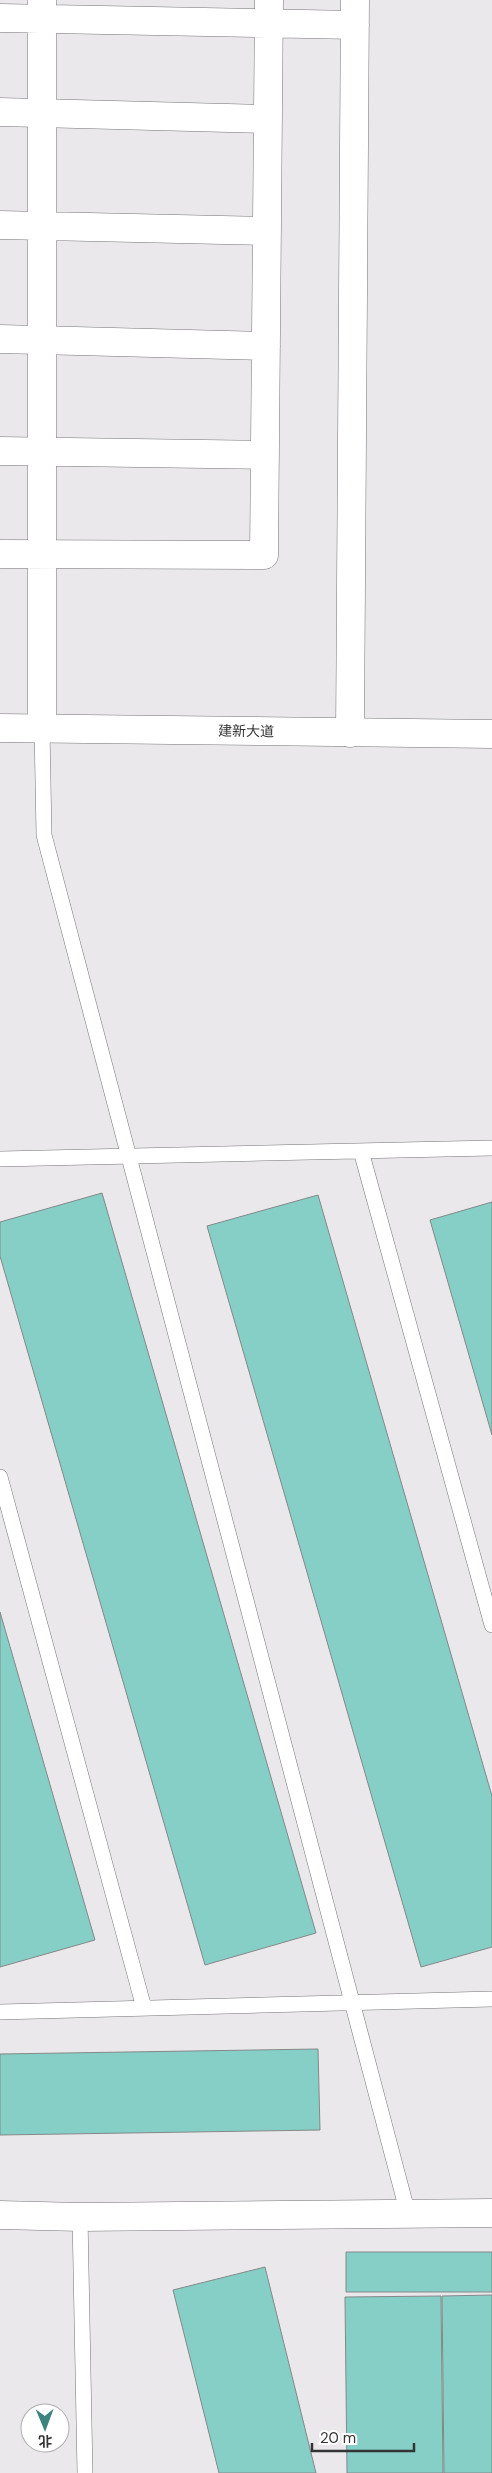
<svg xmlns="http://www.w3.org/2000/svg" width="492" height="2473" viewBox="0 0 492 2473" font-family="'DM Sans','Noto Sans SC',sans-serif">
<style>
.building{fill:#85cfc7;stroke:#848888}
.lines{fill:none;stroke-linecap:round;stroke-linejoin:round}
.lane-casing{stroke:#767477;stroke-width:16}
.street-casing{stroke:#767477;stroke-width:29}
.secondary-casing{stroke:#767477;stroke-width:29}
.lane{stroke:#fff;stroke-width:15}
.street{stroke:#fff;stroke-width:28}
.secondary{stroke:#fff;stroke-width:28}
.labels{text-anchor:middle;stroke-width:4.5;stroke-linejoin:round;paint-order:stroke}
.street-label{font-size:14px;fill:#353435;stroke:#fff}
</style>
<rect width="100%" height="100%" fill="#eae8eb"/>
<!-- building -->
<path class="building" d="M102 1193 316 1933 205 1965 0 1256V1222Z
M318 1195 492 1796V1947L421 1967 207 1226Z
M492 1202V1435L430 1220Z
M0 1612 95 1940 0 1967Z
M318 2049 320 2130 0 2135V2054Z
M346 2252H492V2292H346Z
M265 2267 316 2473H219L173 2290Z
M492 2295V2473H444L442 2296Z
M441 2296 443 2473H347L345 2297Z"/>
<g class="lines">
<defs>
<path id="lane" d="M42 728 44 835 408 2214
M361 1151 492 1625
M0 1159 492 1148
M0 1477 144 2008
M0 2012 492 1999
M80 2217 85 2473"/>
<path id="street" d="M42 0V728
M0 18 355 25
M0 112 268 119
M0 225 267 231
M0 339 266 346
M0 451 265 455
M0 554 264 555 269 0
M350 733 355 0"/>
<path id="secondary" d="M0 728 492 734
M0 2215 80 2217 492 2213"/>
</defs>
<!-- lane casing -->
<use href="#lane" class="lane-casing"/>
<!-- street casing -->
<use href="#street" class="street-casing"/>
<!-- secondary casing -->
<use href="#secondary" class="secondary-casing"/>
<!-- lane -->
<use href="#lane" class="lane"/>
<!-- street -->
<use href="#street" class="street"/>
<!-- secondary -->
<use href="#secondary" class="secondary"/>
</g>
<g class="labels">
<!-- street labels -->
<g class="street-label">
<text transform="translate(246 731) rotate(1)" y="5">建新大道</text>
</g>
</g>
<!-- north arrow -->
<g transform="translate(45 2428) rotate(179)"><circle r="24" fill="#ffffff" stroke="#aeaeae"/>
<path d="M0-4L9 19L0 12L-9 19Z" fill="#3d847e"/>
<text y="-8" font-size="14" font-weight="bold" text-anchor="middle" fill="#353435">北</text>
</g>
<!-- scale -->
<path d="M312 2443v8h102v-8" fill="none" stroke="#353435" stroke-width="2.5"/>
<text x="320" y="2443" font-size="15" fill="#353435" stroke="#ffffff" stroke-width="4" paint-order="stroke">20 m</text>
</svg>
